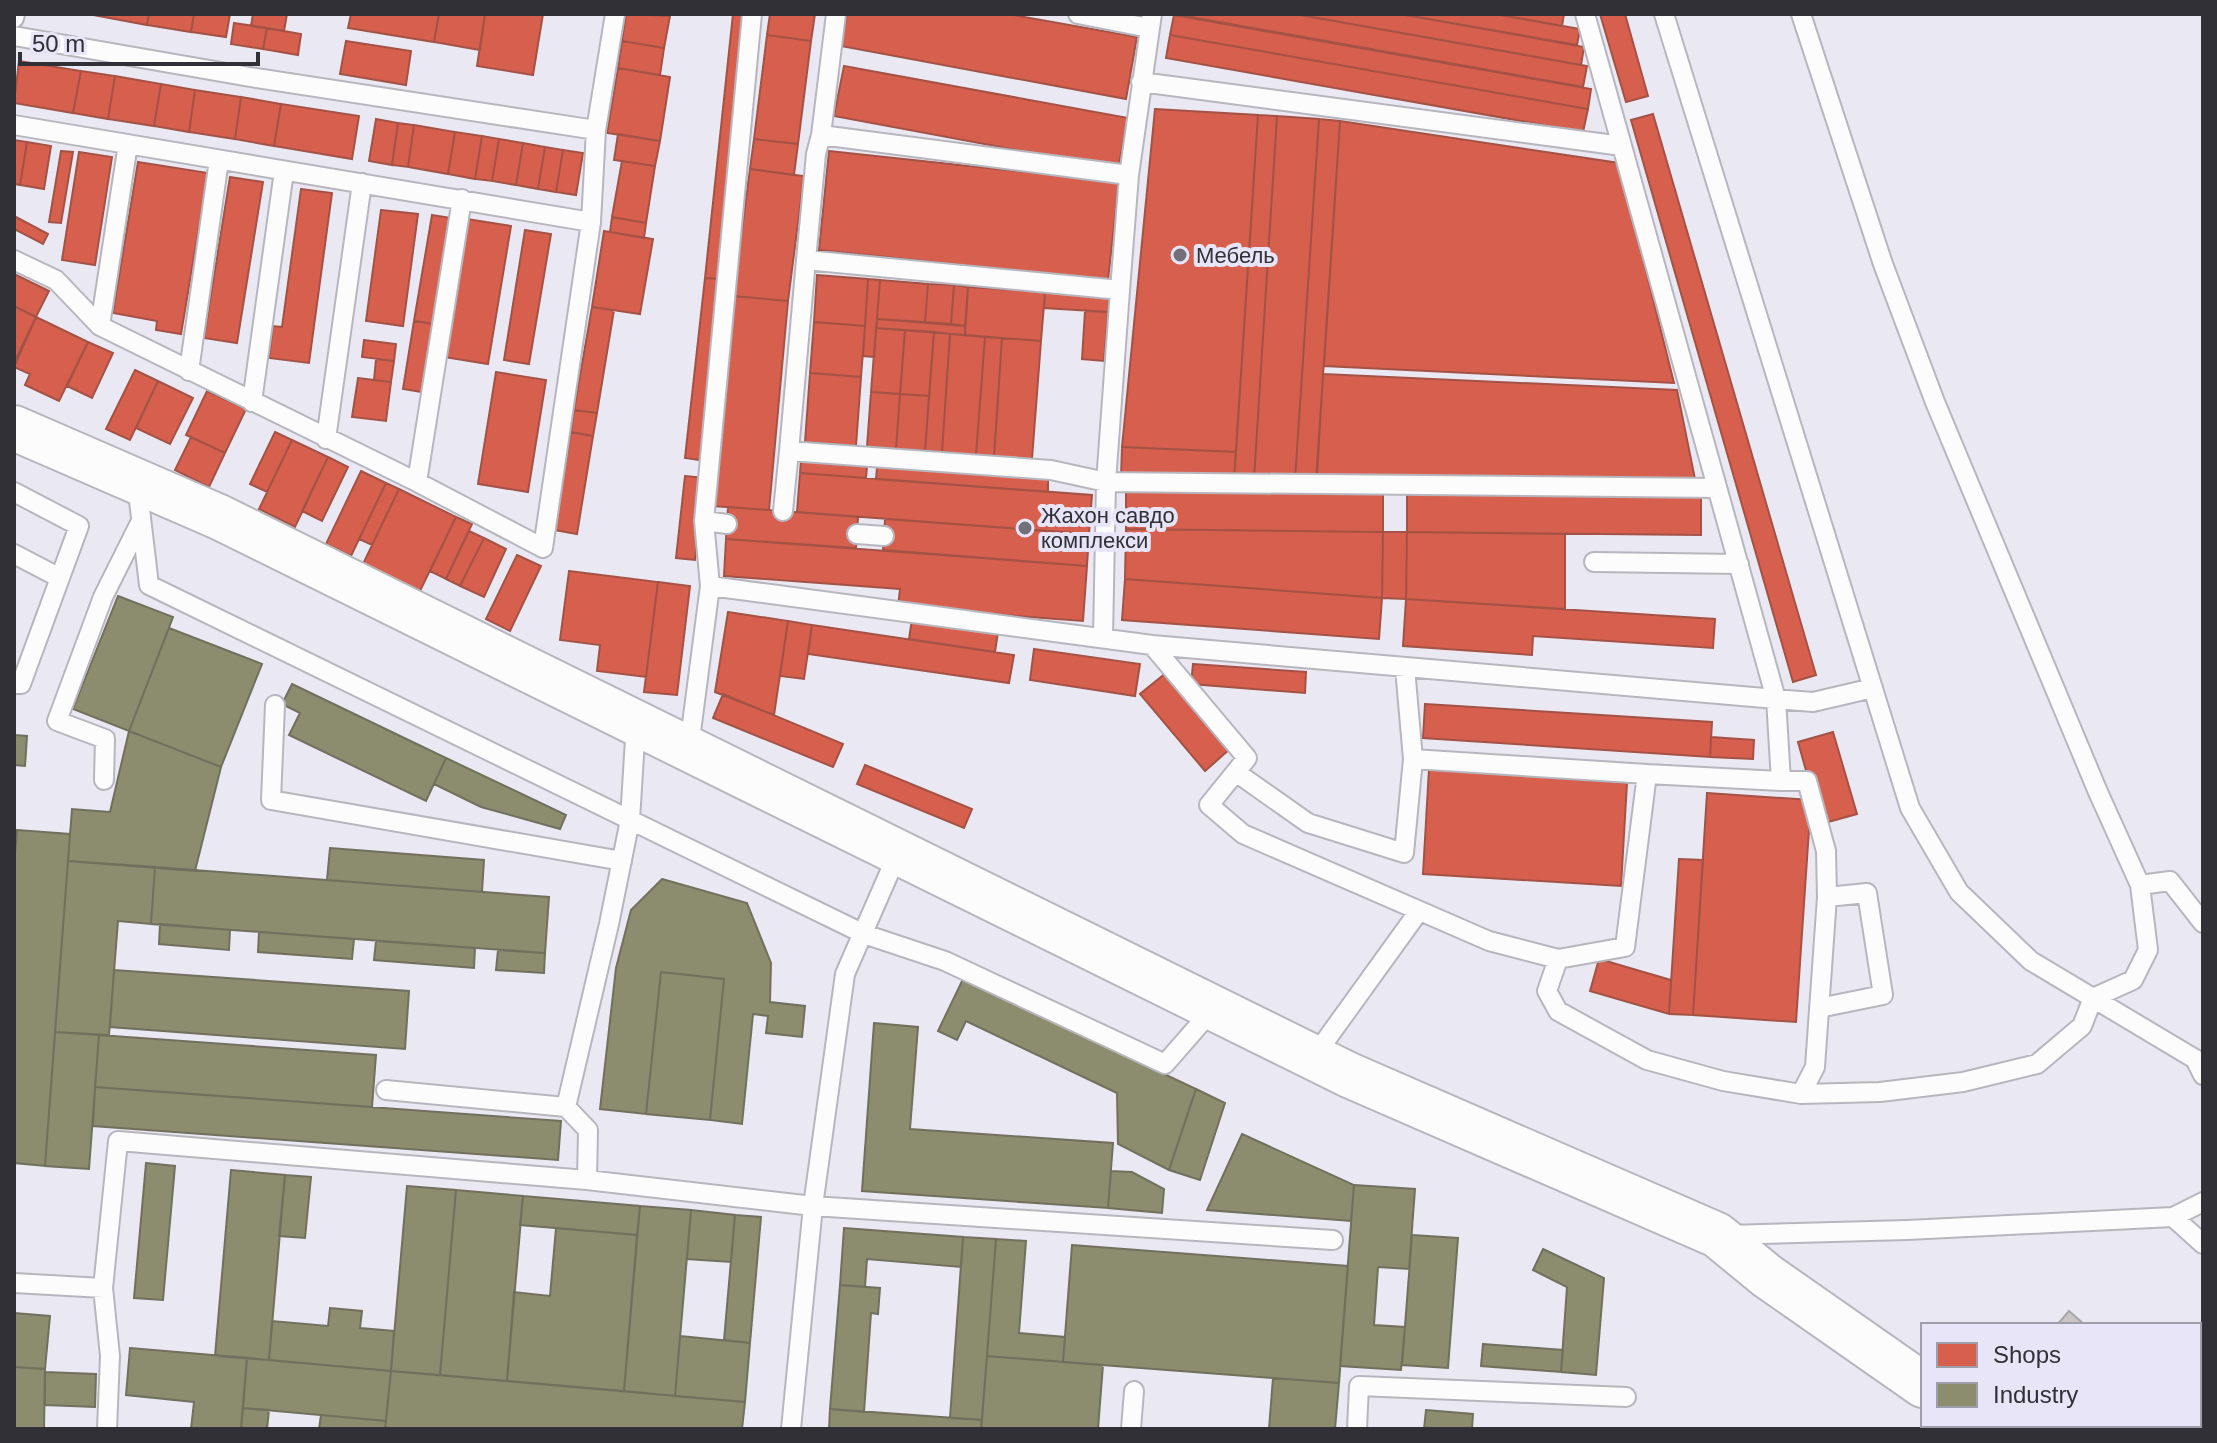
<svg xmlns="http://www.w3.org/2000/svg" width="2217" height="1443" viewBox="0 0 2217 1443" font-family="Arial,sans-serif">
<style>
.shops{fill:#d6604d;stroke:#a45246;stroke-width:2}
.industry{fill:#8c8c6e;stroke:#71705e;stroke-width:2}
.building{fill:#cac5c4;stroke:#a7a5a7;stroke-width:2}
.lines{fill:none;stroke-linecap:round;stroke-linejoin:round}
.lane-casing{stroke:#b7b6be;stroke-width:22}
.secondary-casing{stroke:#b7b6be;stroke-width:48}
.lane{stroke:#fcfcfd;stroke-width:18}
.secondary{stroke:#fcfcfd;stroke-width:44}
.poi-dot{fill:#727179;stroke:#e7e5f7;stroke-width:3}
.labels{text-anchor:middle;stroke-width:8;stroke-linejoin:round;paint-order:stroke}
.poi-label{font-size:22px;fill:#313037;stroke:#e7e5f7;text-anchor:start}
</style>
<rect width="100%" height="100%" fill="#eae9f3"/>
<!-- shops -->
<path class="shops" d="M88 14H149L147 25Z
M149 14H194L191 32 147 25Z
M194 14H230L226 37 191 32Z
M253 14H287L284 31 251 26Z
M351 14H439L434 42 348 28Z
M439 14H485L480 50 434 42Z
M485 14H543L533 75 477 66Z
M626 14 670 16 664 48 622 41Z
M733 14H748L719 279 705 278Z
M770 14H815L811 41 767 35Z
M847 14H1008L1137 37 1126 99 841 46Z
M1174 14H1295L1587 66 1583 87Z
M1295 14H1400L1584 47 1581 65Z
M1400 14H1495L1580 29 1577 45Z
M1495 14H1564L1562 26Z
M1600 14H1625L1648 96 1626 102Z
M1174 15 1591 89 1588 109 1170 35Z
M234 23 267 28 263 49 231 44Z
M267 28 301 34 298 55 263 49Z
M767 35 811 41 798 144 754 139Z
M1170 35 1588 109 1583 132 1166 58Z
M346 41 411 51 406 85 340 74Z
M622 41 664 48 660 75 618 68Z
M19 61 81 71 73 113 14 103Z
M844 66 1128 118 1118 169 834 116Z
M618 68 670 77 660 141 607 133Z
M81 71 115 76 108 119 73 113Z
M115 76 161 84 154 126 108 119Z
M161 84 195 90 189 132 154 126Z
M195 90 241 97 235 139 189 132Z
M241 97 281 104 274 146 235 139Z
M281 104 359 116 352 159 274 146Z
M1155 109 1258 115 1236 452 1122 447Z
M1653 114 1816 675 1793 682 1631 120Z
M1258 115 1277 116 1254 479H1234Z
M1277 116 1319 119 1295 480 1254 479Z
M376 119 398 123 392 165 369 161Z
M1319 119 1340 121 1316 480H1295Z
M1340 121 1619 163 1674 383 1324 366Z
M398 123 414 125 408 167 392 165Z
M414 125 455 132 448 174 408 167Z
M455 132 482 136 475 179 448 174Z
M618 134 660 141 655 166 614 160Z
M482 136 499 139 492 181 475 179Z
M499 139 523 143 516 185 492 181Z
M754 139 798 144 794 175 750 169Z
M14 140 27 142 20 185 14 184Z
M27 142 51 146 44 189 20 185Z
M523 143 545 147 538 189 516 185Z
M545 147 563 150 556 192 538 189Z
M563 150 583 153 576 195 556 192Z
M61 151 73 152 61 223 49 222Z
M829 151 1119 182 1108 280 819 250Z
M79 152 112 157 95 265 62 260Z
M622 161 655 166 646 223 612 217Z
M138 162 208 173 181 334 156 330 157 321 113 313Z
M750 169 804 176 788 301 733 296Z
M230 177 263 182 237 343 204 338Z
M301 189 332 193 309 363 269 358 273 326 282 327Z
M381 210 418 214 403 326 366 321Z
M432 215 451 218 434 324 414 321Z
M14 216 48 234 43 244 14 229Z
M612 217 646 223 644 238 610 232Z
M467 219 511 226 488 364 444 357Z
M525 230 551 234 529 364 504 360Z
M604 231 653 239 640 314 592 307Z
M14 274 49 291 36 317 14 306Z
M817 275 868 279 865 326 814 322Z
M705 278 719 279 700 460 685 458Z
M868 279 880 280 874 357 863 356Z
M880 280 928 284 925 322 877 319Z
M928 284 954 285 951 324 925 322Z
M954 285 968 287 965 326 951 324Z
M968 287 1045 292 1041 341 965 335Z
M1045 292 1109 297 1108 312 1044 308Z
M733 296 788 301 769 510 713 506Z
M14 306 36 317 14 363Z
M592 307 614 310 597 413 574 410Z
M1085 311 1108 312 1104 361 1082 359Z
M36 317 88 342 59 401 25 385 30 374 14 367Z
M877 319 965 326V335L876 328Z
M414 321 434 324 422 392 403 389Z
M814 322 865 326 861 377 810 373Z
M876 328 905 330 900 394 871 392Z
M905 330 934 332 929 396 900 394Z
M934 332 950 334 942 452 925 451Z
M950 334 985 337 976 455 942 452Z
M985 337 1002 338 994 457 976 455Z
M1002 338 1041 341 1032 459 994 457Z
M364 340 396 344 394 361 362 357Z
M88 342 113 353 92 398 67 386Z
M376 359 394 361 391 382 374 380Z
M135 370 158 381 130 440 106 429Z
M496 372 546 380 528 492 478 484Z
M810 373 861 377 856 446 805 442Z
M1323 374 1677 390 1696 484 1317 476Z
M358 378 391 382 386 421 352 417Z
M158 381 193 398 170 444 136 428Z
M207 391 246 409 225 453 186 435Z
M871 392 900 394 896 449 867 447Z
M900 394 929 396 925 451 896 449Z
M574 410 597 413 593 436 571 432Z
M275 432 292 440 267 492 250 484Z
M571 432 593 436 577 534 554 530Z
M191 437 225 453 209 487 175 470Z
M292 440 328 457 295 527 259 509Z
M1122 447 1236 452 1234 479 1121 478Z
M328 457 348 467 322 521 302 511Z
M801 461 867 466 866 478 800 473Z
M877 467 1048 479V492L876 479Z
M361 471 386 483 351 556 326 544Z
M800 473 1092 495 1089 534 797 512Z
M685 476 704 478 695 560 676 558Z
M386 483 399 489 372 545 359 539Z
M1126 488 1383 491V532L1126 529Z
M399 489 456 517 420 591 363 564Z
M1407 491 1701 494V535L1407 532Z
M728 507 858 517 856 548 726 539Z
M456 517 472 524 446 579 430 571Z
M885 519 1089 534 1087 566 883 550Z
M1126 529 1383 532 1382 598 1125 579Z
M469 531 484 538 460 586 446 579Z
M1383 532H1407L1406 599 1382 598Z
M1407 532 1565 534V609L1406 599Z
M484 538 506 549 484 597 460 586Z
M726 539 1087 566 1083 621 898 607 900 589 724 576Z
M517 555 541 566 510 631 486 619Z
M569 571 658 582 646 677 597 671 600 645 560 640Z
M1125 579 1382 598 1379 639 1122 620Z
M658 582 690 586 677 695 644 692Z
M1406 599 1715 619 1713 648 1533 636 1532 655 1403 646Z
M728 612 788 621 774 715 715 692Z
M912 619 998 632 995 652 909 639Z
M788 621 812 625 804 679 780 676Z
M812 625 1014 655 1009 683 808 654Z
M1034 649 1140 664 1135 696 1030 680Z
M1193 664 1306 672 1305 693 1191 684Z
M1166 673 1230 749 1205 771 1140 694Z
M723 694 843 744 833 767 713 718Z
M1425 704 1712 722 1710 757 1423 738Z
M1833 732 1857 814 1821 824 1798 742Z
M1711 737 1754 740 1753 759 1710 757Z
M865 765 972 809 964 828 857 784Z
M1429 769 1627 783 1621 886 1423 874Z
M1707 793 1811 800 1796 1022 1693 1015Z
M1679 859 1703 860 1693 1015 1669 1014Z
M1599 959 1671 980 1669 1014 1590 991Z"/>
<!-- industry -->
<path class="industry" d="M118 596 173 617 129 731 73 709Z
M169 628 262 664 221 767 129 731Z
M292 684 446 758 426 801 289 735 300 713 282 704Z
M129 731 221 767 195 871 68 861 72 809 110 812Z
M14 735 27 736 25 766 14 765Z
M446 758 566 815 560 829 481 807 434 784Z
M17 830 70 834 45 1166 14 1163V865Z
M330 848 484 860 482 892 327 880Z
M68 861 155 867 151 924 118 921 109 1035 55 1032Z
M155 867 549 897 545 953 151 924Z
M662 879 747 903 771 963 770 1002 805 1006 802 1037 766 1033 768 1016 753 1014 742 1124 710 1120 724 979 661 972 646 1114 600 1109 616 968 631 910Z
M160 924 230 930 229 950 159 944Z
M259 932 354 939 352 959 258 952Z
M376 941 475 948 474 968 374 960Z
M498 950 545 953 544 973 496 970Z
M114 970 409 991 405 1049 110 1027Z
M661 972 724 979 710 1120 646 1114Z
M963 979 1196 1089 1169 1170 1118 1144 1117 1093 966 1021 957 1040 938 1031Z
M874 1023 918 1027 910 1129 1113 1143 1108 1208 862 1191Z
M55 1032 99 1035 89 1169 45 1166Z
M99 1035 376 1055 372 1107 95 1087Z
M95 1087 561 1121 558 1160 93 1126Z
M1196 1089 1225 1103 1200 1180 1169 1170Z
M1242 1134 1354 1185 1351 1221 1207 1210Z
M146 1163 175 1166 163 1300 134 1298Z
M231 1170 285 1175 269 1360 215 1356Z
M1111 1171 1132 1172 1164 1189 1162 1213 1108 1208Z
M285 1175 311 1177 305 1238 279 1236Z
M1354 1185 1415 1189 1409 1269 1378 1267 1374 1325 1405 1327 1401 1370 1340 1366Z
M407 1186 456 1190 440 1375 391 1371Z
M456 1190 523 1196 507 1381 440 1375Z
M523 1196 640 1206 637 1235 520 1225Z
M640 1206 691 1210 675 1396 624 1391Z
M691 1210 735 1215 731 1262 687 1259Z
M735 1215 761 1217 750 1343 724 1340Z
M556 1228 637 1235 624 1391 507 1381 514 1292 550 1296Z
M844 1228 963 1237 961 1267 867 1259 865 1287 840 1285Z
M1412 1235 1458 1238 1448 1368 1402 1365Z
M963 1237 996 1239 982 1420 950 1418Z
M996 1239 1026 1241 1019 1333 1065 1337 1063 1362 987 1356Z
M1072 1245 1348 1266 1339 1383 1063 1362Z
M1543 1249 1604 1278 1596 1375 1561 1372 1567 1287 1533 1270Z
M840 1285 880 1288 878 1314 871 1313 864 1412 830 1409Z
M330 1308 362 1311 360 1328 394 1331 391 1371 269 1360 272 1321 328 1326Z
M14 1313 50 1316 45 1369 14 1367Z
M680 1336 750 1343 745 1402 675 1396Z
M1483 1344 1563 1350 1561 1372 1481 1366Z
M130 1348 247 1358 241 1429H191L194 1402 126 1395Z
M987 1356 1103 1365 1098 1429H981Z
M247 1358 391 1371 386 1421 243 1408Z
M14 1367 45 1369 44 1429H14Z
M391 1371 745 1402 742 1429H385Z
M45 1372 96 1374 95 1407 45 1405Z
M1273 1378 1339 1383 1335 1429H1269Z
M243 1408 269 1410 267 1429H241Z
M830 1409 982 1420 981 1429H829Z
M1426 1410 1473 1414 1472 1429H1424Z
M321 1415 386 1421 385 1429H319Z"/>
<!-- building -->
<path class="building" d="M2069 1311 2085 1325H2057Z"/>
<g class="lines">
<defs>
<path id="lane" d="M836 14 821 135 1129 175
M1078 14 1149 28
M1585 14 1622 146
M1664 14 1910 808 1959 892 2031 961 2195 1059 2203 1075
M14 18 15 14
M14 36 250 77 596 130
M14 125 591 222
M14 260 56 280 100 326 417 482 543 548 591 222 596 130 615 14
M806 260 816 154 821 135
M1120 290 806 260 789 451 1051 470 1106 482 1717 488
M100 326 128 144
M189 371 219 160
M252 402 284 171
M326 439 362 183
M417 482 462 199
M137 484 149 585 864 934 945 961 1165 1064 1213 1009
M14 492 79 526 21 684H14
M783 511 789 451
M704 521 727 524
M857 534 884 536
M14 554 60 578
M1594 562 1739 564
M710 586 1152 645 1776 699 1622 146 1141 82
M1103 638 1106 482 1120 290 1129 175 1152 14
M1152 645 1247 758 1209 805 1243 834 1489 941 1558 959 1625 947 1647 774 1781 781 1776 699 1813 702 1873 688
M1405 668 1413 759
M275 705 271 800 622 861
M689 747 710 586 704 521 752 14
M1237 773 1308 823 1404 853 1413 759 1647 774
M104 780 105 739 57 721 103 597 141 521
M1781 781H1807L1826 851 1827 897
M2140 885 2170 881 2203 923
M1558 959 1547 991 1558 1011 1647 1060 1723 1081 1801 1094 1880 1092 1963 1082 2037 1064 2082 1026 2093 998 2133 980 2148 950 2140 885 2098 792 1935 402 1883 264 1801 14
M1313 1058 1419 911
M386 1090 566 1107 609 924 630 820 636 723
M1801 1094 1815 1067 1827 897 1867 893 1883 995 1819 1008
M566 1107 588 1130 587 1180
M2173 1217 2203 1244
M1727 1235 1907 1230 2173 1217 2203 1202
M14 1283 103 1288
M107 1429 110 1356 103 1288 118 1141 587 1180 813 1206 1333 1240
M791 1429 813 1206 845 974 898 853
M1131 1429 1134 1391
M1357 1429 1359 1386 1626 1397"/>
<path id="secondary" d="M14 428 219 517 1349 1075 1717 1235 1767 1276 1923 1385
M1981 1425 1986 1429"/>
</defs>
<!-- lane casing -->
<use href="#lane" class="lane-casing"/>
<!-- secondary casing -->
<use href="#secondary" class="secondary-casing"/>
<!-- lane -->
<use href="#lane" class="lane"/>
<!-- secondary -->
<use href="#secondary" class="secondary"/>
</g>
<!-- markers -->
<g class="poi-dot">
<circle cx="1180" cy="255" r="8"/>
<circle cx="1025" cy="528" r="8"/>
</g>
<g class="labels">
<!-- poi labels -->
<g class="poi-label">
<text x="1196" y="263">Мебель</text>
<text x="1041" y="523">Жахон савдо<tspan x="1041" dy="25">комплекси</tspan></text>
</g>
</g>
<!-- border -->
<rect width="2217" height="1443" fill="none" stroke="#313037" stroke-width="32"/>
<!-- legend -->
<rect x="1921" y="1323" width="280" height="104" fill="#e7e5f7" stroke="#9e9daa" stroke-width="2"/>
<rect x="1937" y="1343" width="40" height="24" fill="#d6604d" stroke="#9e9daa" stroke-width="2"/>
<text x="1993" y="1363" font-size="24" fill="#313037">Shops</text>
<rect x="1937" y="1383" width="40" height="24" fill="#8c8c6e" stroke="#9e9daa" stroke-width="2"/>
<text x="1993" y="1403" font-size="24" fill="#313037">Industry</text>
<!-- scale -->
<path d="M20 52v12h238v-12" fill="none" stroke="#313037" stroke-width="4"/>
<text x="32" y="52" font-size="24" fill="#313037" stroke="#e7e5f7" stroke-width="6" paint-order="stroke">50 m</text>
</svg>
